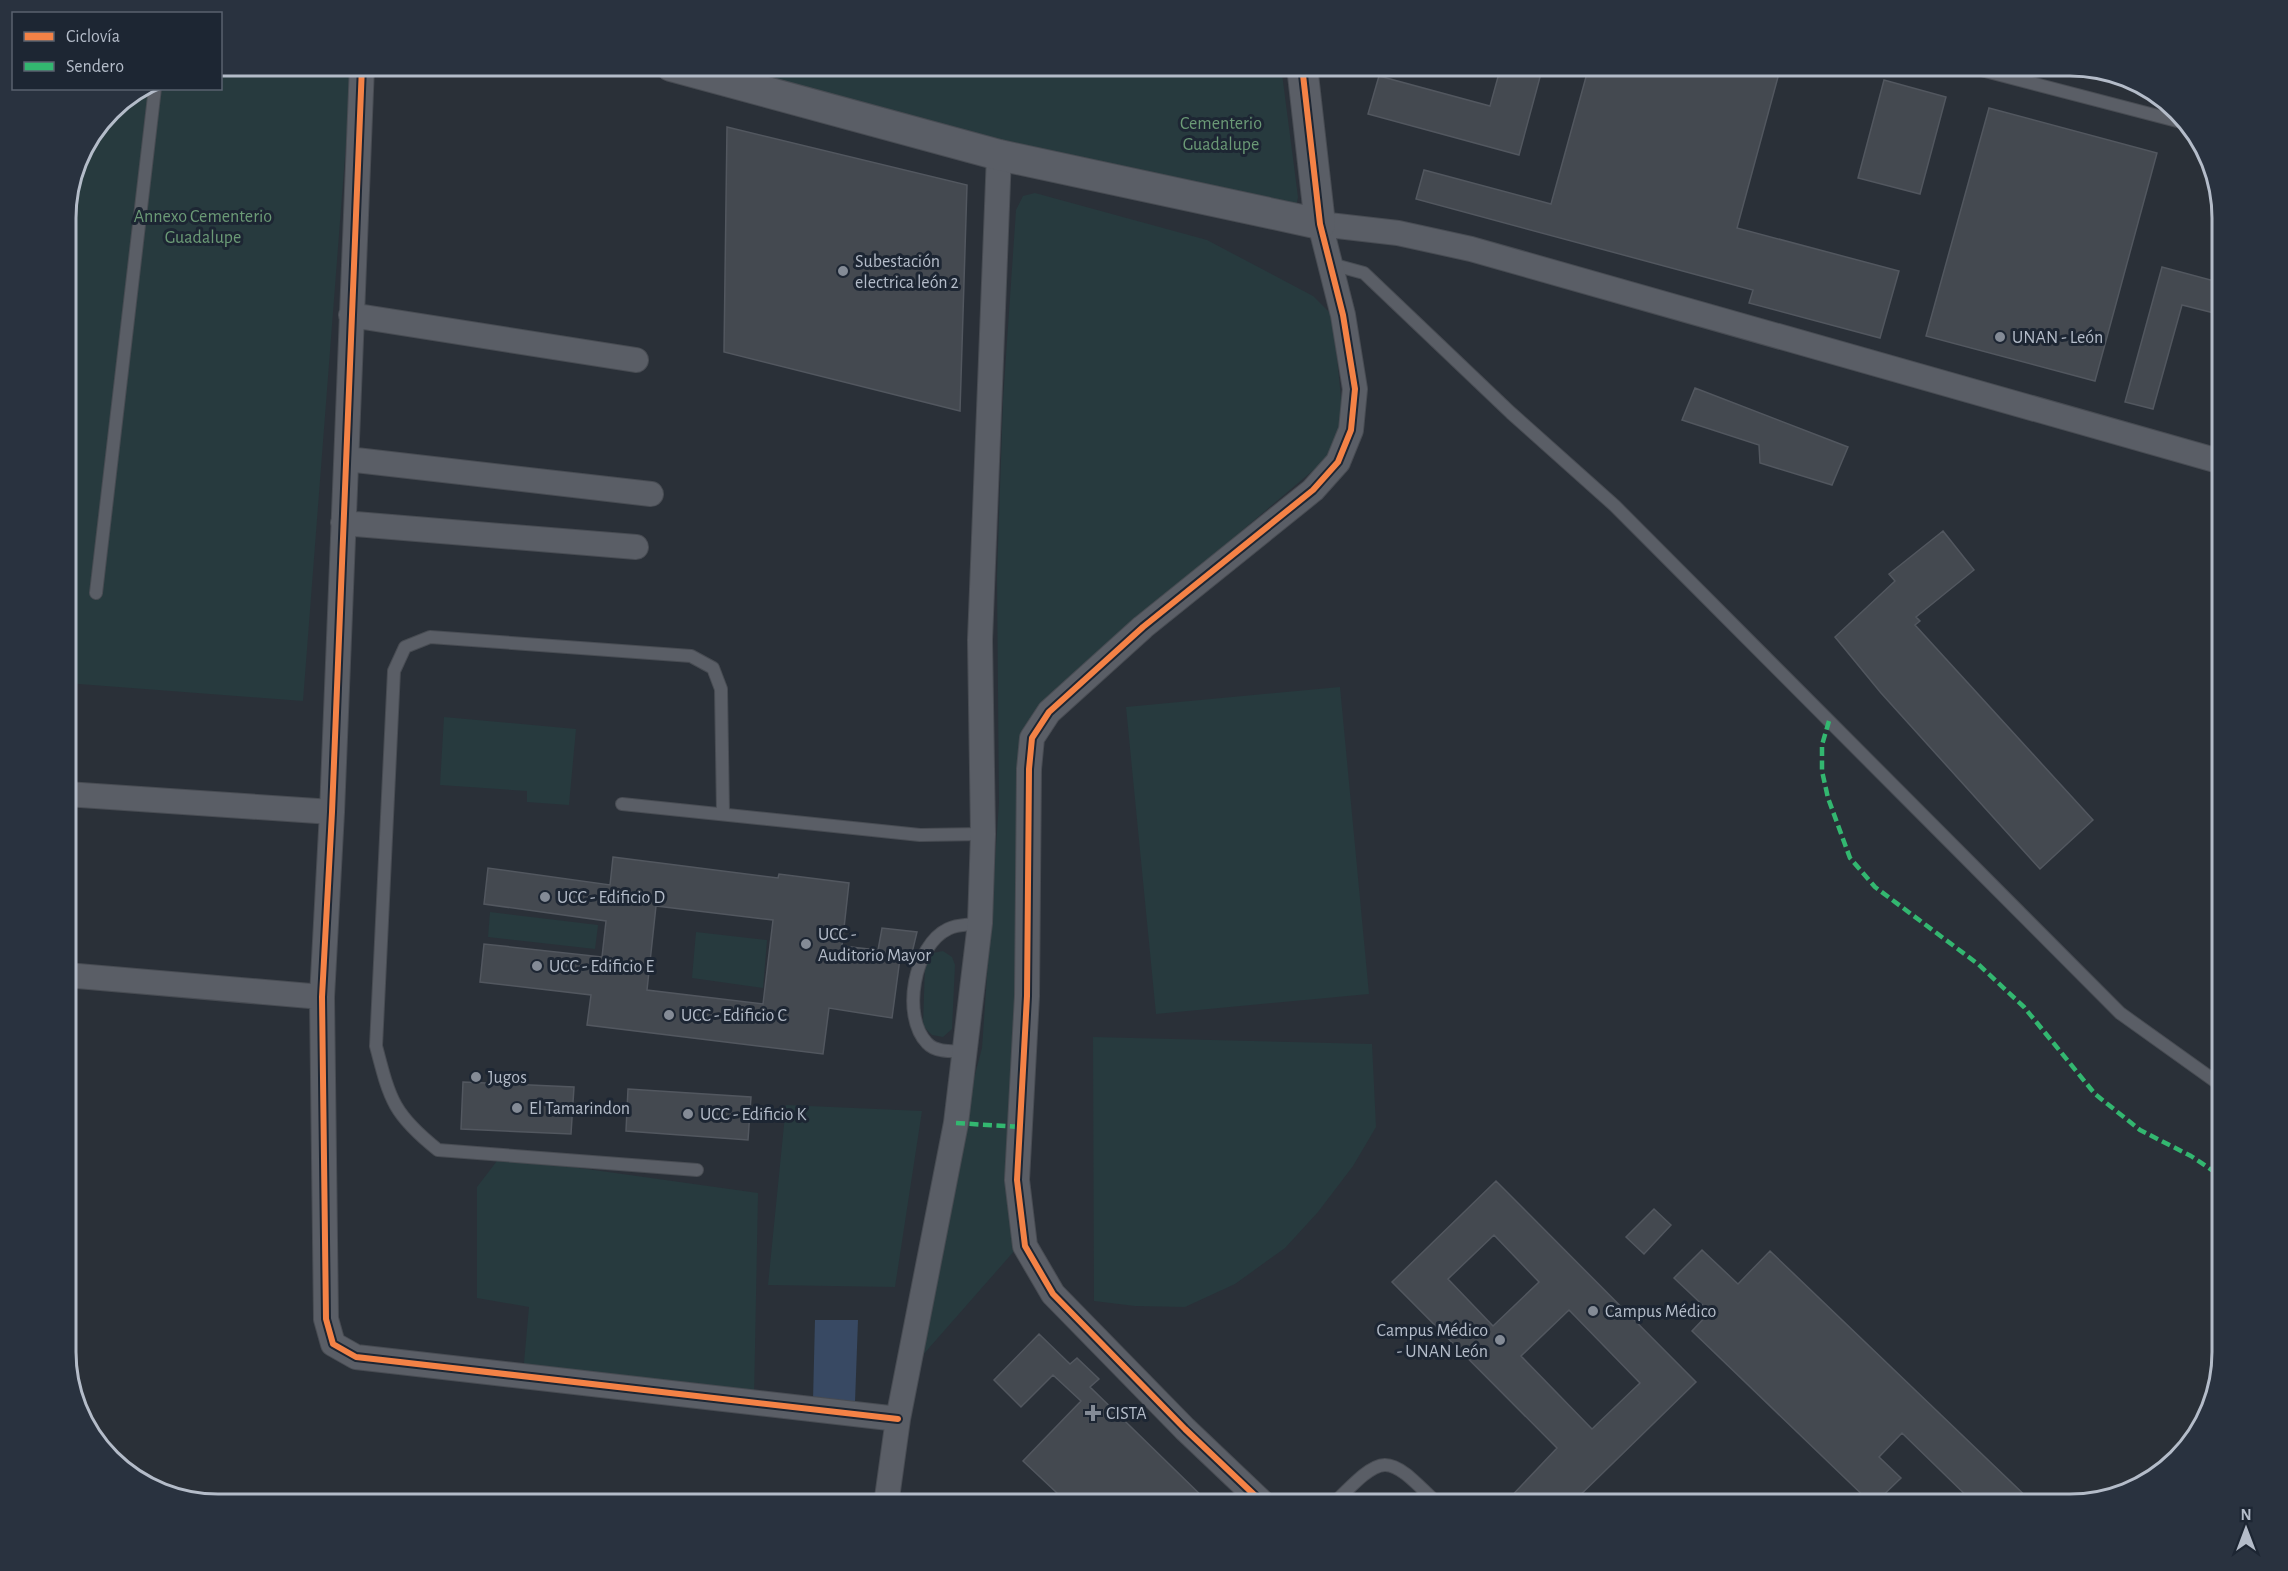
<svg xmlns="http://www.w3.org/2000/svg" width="2288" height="1571" viewBox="0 0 2288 1571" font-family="'Alegreya Sans',sans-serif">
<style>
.green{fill:#273a3e}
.water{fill:#384963}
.building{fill:#444950;stroke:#52575f;stroke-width:1.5;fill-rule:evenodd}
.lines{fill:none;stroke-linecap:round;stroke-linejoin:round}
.service-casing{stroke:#484c53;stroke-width:14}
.minor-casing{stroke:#484c53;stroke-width:26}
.tertiary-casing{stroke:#484c53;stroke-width:32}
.service{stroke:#5a5e66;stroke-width:12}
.minor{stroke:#5a5e66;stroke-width:24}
.tertiary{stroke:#5a5e66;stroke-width:30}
.quiet{stroke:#33b770;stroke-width:4.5;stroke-dasharray:9 4.5;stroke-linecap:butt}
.cycleway-casing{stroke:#1d2633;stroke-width:10}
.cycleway{stroke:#f48246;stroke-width:6}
.poi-dot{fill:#848b96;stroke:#1d2633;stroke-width:2}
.labels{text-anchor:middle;stroke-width:6;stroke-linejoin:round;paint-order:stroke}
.park-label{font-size:18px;fill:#6b9a76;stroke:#1d2633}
.poi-label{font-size:18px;fill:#b4bcc9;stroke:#1d2633;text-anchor:start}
.rim{fill:none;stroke:#b4bcc9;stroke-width:3}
</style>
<rect width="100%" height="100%" fill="#2a3038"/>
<!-- green -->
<path class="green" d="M221 66H352L303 701 66 683V209L78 160 111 110 144 89 220 88Z
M714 66H1281L1298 197 1293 221Z
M1035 193 1207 240 1313 296 1333 316 1344 429 1323 462 1097 653 1037 708 1017 762 1020 941 1016 1249 922 1356 955 1150 982 1048 999 803 997 577 1003 400 1016 210 1023 196Z
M1340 687 1369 994 1156 1014 1126 707Z
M444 717 576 729 569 805 527 802V791L440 785Z
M490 912 598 925 595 949 488 937Z
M696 932 767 940 763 988 692 978Z
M943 951 952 957 955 965 952 1029 943 1037 932 1035 923 1026 925 964 933 953Z
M1093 1037 1372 1044 1376 1127 1353 1166 1318 1212 1285 1248 1235 1284 1185 1307 1135 1306 1094 1301Z
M786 1105 922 1111 895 1287 768 1285Z
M500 1157 758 1193 754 1399 522 1385 529 1307 477 1298V1187Z"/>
<!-- water -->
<path class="water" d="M815 1320H858L855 1402 813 1401Z"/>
<!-- building -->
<path class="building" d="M1501 66H1543L1519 155 1368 114 1379 76 1490 106Z
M1589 66H1781L1737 228 1899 271 1880 338 1749 303 1753 290 1416 199 1424 170 1551 204Z
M1884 80 1946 97 1920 194 1858 178Z
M1989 108 2157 153 2095 381 1926 336Z
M727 127 967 185 960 411 724 352Z
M2162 267 2222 283V315L2182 305 2153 409 2125 402Z
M1695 388 1848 447 1832 485 1760 463 1759 445 1682 420Z
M1943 531 1974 570 1916 617 1920 621 1915 625 2093 820 2040 869 1881 693 1835 637 1895 581 1889 574Z
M613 857 778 878 779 874 849 883 842 946 878 950 882 928 917 932 912 953 901 951 892 1018 829 1008 823 1054 587 1025 591 995 480 982 484 944 602 957 606 921 484 904 488 868 610 885ZM656 906 773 920 763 1004 647 990Z
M463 1082 574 1087 571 1134 461 1129Z
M628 1089 751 1097 748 1140 626 1131Z
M1496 1181 1696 1382 1570 1505H1503L1557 1448 1392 1282ZM1494 1235 1539 1282 1493 1326 1448 1279ZM1569 1310 1640 1383 1592 1429 1521 1356Z
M1654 1209 1671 1225 1644 1254 1626 1237Z
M1702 1250 1738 1284 1770 1251 2035 1505H1976L1902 1433 1879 1457 1901 1478 1873 1505 1692 1331 1710 1312 1674 1278Z
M1039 1334 1070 1364 1077 1358 1099 1379 1090 1387 1211 1505H1064L1054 1496 1057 1493 1023 1461 1081 1401 1053 1375 1021 1407 994 1380Z"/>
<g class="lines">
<defs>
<path id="service" d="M1966 66 2181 122
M1331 264 1364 273 1511 413 1615 506 2120 1013 2222 1086
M96 593 155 88
M622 804 920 835 983 834
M966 1051C953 1051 936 1053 927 1043 901 1016 914 945 948 929 957 924 970 925 980 923
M697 1170 438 1150C393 1114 390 1100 376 1046L394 671 405 647 430 637 691 656 713 668 721 689 723 813
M1332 1505C1386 1451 1385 1452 1439 1505"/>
<path id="minor" d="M362 66 332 812 322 997 326 1319 333 1344 356 1357 898 1419
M351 315 636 360
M347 459 651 494
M343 523 636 547
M66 794 332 812
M66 975 322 997
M886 1505 898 1419 956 1123 980 923 983 834 980 640 999 155
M1265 1505 1185 1429 1053 1294 1025 1246 1017 1180 1027 996 1029 769 1032 738 1049 712 1143 627 1313 490 1338 462 1351 430 1355 389 1343 315 1320 224 1398 233 1471 249 2222 462"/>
<path id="tertiary" d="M671 66 999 155 1320 224 1302 66"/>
</defs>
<!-- service casing -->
<use href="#service" class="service-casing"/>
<!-- minor casing -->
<use href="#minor" class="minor-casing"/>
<!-- tertiary casing -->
<use href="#tertiary" class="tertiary-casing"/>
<!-- service -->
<use href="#service" class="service"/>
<!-- minor -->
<use href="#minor" class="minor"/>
<!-- tertiary -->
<use href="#tertiary" class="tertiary"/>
<!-- quiet -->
<path class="quiet" d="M1829 721 1822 745V771L1828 798 1850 858 1875 887 1978 964 2024 1007 2095 1094 2140 1130 2191 1156 2222 1177
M956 1123 1020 1127"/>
<defs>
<path id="cycleway" d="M362 66 332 812 322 997 326 1319 333 1344 356 1357 898 1419
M1265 1505 1185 1429 1053 1294 1025 1246 1017 1180 1027 996 1029 769 1032 738 1049 712 1143 627 1313 490 1338 462 1351 430 1355 389 1343 315 1320 224 1302 66"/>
</defs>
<!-- cycleway casing -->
<use href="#cycleway" class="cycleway-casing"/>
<!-- cycleway -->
<use href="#cycleway" class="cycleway"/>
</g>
<!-- markers -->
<g class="poi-dot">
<circle cx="843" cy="271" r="6"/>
<circle cx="2000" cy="337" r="6"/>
<circle cx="545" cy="897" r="6"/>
<circle cx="806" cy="944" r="6"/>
<circle cx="537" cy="966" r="6"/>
<circle cx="669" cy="1015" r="6"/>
<circle cx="476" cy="1077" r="6"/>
<circle cx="517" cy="1108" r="6"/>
<circle cx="688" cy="1114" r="6"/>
<circle cx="1593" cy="1311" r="6"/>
<circle cx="1500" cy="1340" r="6"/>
<path d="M1090 1404h6v6h6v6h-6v6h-6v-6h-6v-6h6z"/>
</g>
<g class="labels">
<!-- park labels -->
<g class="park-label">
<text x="1221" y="129">Cementerio<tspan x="1221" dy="21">Guadalupe</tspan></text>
<text x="203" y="222">Annexo Cementerio<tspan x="203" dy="21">Guadalupe</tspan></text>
</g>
<!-- poi labels -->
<g class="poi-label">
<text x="855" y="267">Subestación<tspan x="855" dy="21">electrica león 2</tspan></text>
<text x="2012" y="343">UNAN - León</text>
<text x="557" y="903">UCC - Edificio D</text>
<text x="818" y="940">UCC -<tspan x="818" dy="21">Auditorio Mayor</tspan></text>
<text x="549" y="972">UCC - Edificio E</text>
<text x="681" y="1021">UCC - Edificio C</text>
<text x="488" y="1083">Jugos</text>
<text x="529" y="1114">El Tamarindon</text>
<text x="700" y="1120">UCC - Edificio K</text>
<text x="1605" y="1317">Campus Médico</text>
<text x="1488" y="1336" text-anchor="end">Campus Médico<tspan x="1488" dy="21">- UNAN León</tspan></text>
<text x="1106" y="1419">CISTA</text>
</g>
</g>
<!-- crop -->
<path d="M0 0H2288V1571H0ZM218 76H2070A142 142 0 0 1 2212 218V1352A142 142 0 0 1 2070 1494H218A142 142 0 0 1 76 1352V218A142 142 0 0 1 218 76Z" fill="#29323f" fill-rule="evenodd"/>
<path class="rim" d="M218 76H2070A142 142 0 0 1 2212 218V1352A142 142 0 0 1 2070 1494H218A142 142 0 0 1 76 1352V218A142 142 0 0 1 218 76Z"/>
<!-- legend -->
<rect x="12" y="12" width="210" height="78" fill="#1d2633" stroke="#59626f" stroke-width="1.5"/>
<rect x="24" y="32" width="30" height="9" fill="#f48246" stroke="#59626f" stroke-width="1.5"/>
<text x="66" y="42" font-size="18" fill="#b4bcc9">Ciclovía</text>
<rect x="24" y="62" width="30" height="9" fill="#33b770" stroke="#59626f" stroke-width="1.5"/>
<text x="66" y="72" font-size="18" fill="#b4bcc9">Sendero</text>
<!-- north arrow -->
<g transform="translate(2246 1529)" stroke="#1d2633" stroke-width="4.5" paint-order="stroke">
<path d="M0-4.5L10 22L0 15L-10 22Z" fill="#b4bcc9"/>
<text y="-9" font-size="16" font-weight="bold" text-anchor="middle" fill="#b4bcc9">N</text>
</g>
</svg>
